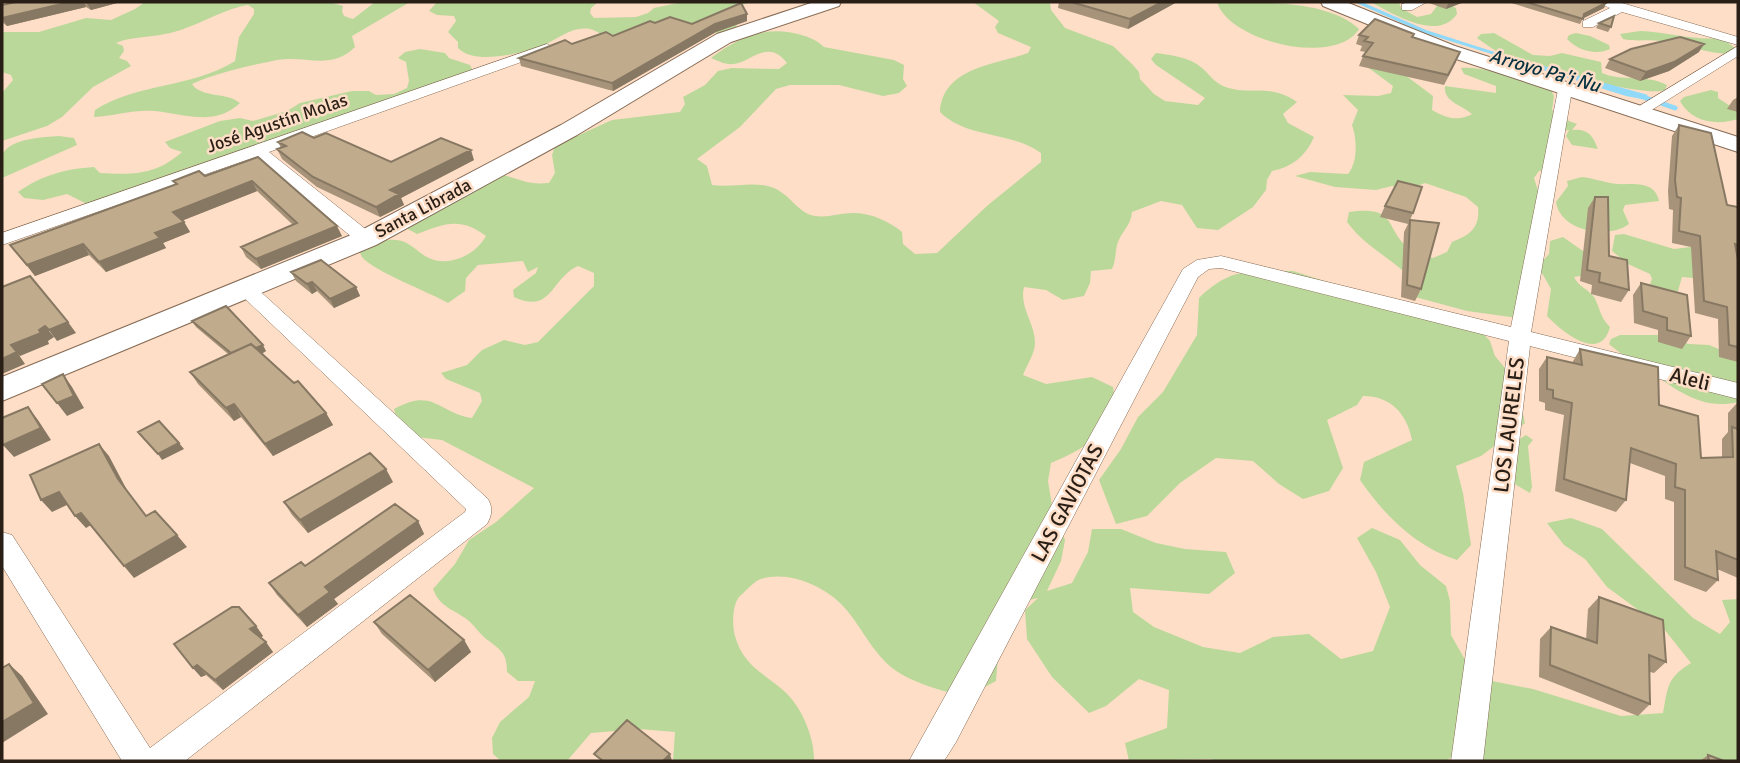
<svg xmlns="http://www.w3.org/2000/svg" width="1740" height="763" viewBox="0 0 1740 763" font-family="Signika,sans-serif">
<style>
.green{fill:#bbd89b}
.water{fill:#90d9f9}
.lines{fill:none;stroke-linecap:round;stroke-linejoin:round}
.stream{stroke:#90d9f9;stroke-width:5}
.street-casing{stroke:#866b55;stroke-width:1}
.secondary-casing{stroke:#866b55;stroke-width:2}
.street{fill:#fff;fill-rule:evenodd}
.secondary{fill:#fff;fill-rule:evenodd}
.wall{fill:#a69379}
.shaded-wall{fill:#877863}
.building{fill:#c1ab8d;stroke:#877863;stroke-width:2}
.labels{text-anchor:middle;stroke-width:5;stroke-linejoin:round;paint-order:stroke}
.far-street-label{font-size:18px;fill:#2a1f16;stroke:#fedec6}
.far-water-label{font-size:19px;font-style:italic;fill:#033141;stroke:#fedec6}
.street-label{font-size:21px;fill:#2a1f16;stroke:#fedec6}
</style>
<rect width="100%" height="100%" fill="#fedec6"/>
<!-- green -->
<path class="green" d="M145 2H329L343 6 342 11 344 16 353 19 375 2H410L352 36 355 47C331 71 306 55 277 60 248 66 218 72 192 84 201 98 227 92 240 103 215 127 185 114 155 111 135 109 114 116 94 117L95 110C137 83 192 88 235 61L239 37 254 14V9L248 5C219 10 194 29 165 34 148 38 132 36 116 43L123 46 124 51 119 58 127 61 131 66 93 87 62 117 47 126 2 141V93L13 80 11 75 2 72V32H39L86 18 111 20 135 9Z
M437 2H598L591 8 590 13 594 18 636 17 648 13 654 8 683 2H752L739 6 730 21 737 26C729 35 719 35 708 30L637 34 576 43 602 35C579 17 558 41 537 48 516 54 474 65 458 48V42L448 32 456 21 454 16 437 15 429 11Z
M973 2H1050L1051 10 1065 28 1113 46 1133 65 1139 72 1140 79 1154 94 1165 101 1198 105 1205 98 1156 65 1151 59 1156 53C1171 55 1190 57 1202 68 1209 74 1214 82 1223 86 1250 97 1268 82 1297 102L1283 114 1288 123 1314 137C1306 156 1292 167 1272 171L1267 180 1266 190 1253 207 1218 230 1197 228 1182 205 1161 201 1132 212C1131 226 1120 233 1117 245 1115 254 1116 260 1112 269L1091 271 1090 283 1084 296 1063 300 1046 290 1024 287C1019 308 1035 322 1035 343 1035 353 1027 365 1023 375L1046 384 1092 377 1113 387C1114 394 1116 403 1114 410 1107 437 1075 453 1051 463L1048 481 1052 505 1065 540 1061 561 1047 591 1072 583 1088 552 1092 529H1121L1156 543 1185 549 1226 552 1235 573 1209 594 1130 588 1133 612 1154 627 1203 647 1240 653 1273 637 1309 634 1341 659 1373 651 1390 607 1376 572 1357 538 1372 528 1400 540 1420 565 1446 586 1450 601 1451 635 1477 681 1462 750 1446 761H1214L1211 759 1129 761 1125 743 1167 728 1169 690 1139 679 1106 706 1089 713 1052 677 1027 639 1025 610 1038 598 1002 606 996 681 966 697C944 691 922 686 901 674 873 657 864 629 843 606 825 586 787 570 761 579 754 581 746 591 740 596 732 604 732 626 735 636 743 665 762 672 783 690 801 705 815 738 814 761H673L675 732 639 729 591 733 567 761H501L493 754 492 738 500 722 529 697 535 681H518L507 672C507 654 502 651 489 641 481 636 476 627 469 621 454 609 440 608 433 589L455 564 469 540 496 522 534 488 442 440 416 437 396 417 394 409C434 387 438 413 472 418L482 401 480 393 446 379 441 373 467 365 482 350 504 340 525 345 538 342 594 286V273L578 266C551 278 552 315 514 297L513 290 536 273 538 267 528 272 523 261 478 265 466 278 465 291 448 303C429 292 373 271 362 257 360 254 360 250 358 247 372 243 387 237 402 241 411 244 417 251 425 256 446 269 475 256 486 236 461 217 445 223 417 234L404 227 503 175C524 180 527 185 549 183L555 173 552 155 555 146 612 120 680 112 685 104 683 97 705 85 718 71 732 68 779 69 787 63C768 38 751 62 734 64 725 65 718 61 711 58 740 36 769 24 805 36 813 39 818 41 824 47L894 60 904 65 903 79 907 86 899 93 883 96 839 85H790L776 89 740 127 697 159 707 166 712 185C732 188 752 181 771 187 790 193 797 213 815 216 828 218 840 213 853 213 871 213 889 221 902 232L903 244 915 254 937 253 988 205 1041 162V153C1011 131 967 139 940 112 943 67 995 65 1028 53L1031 47 998 33 995 27 999 21Z
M1217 2C1261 2 1329 0 1359 29 1336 67 1229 42 1217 2Z
M1371 2H1399L1401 8 1417 17 1431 14 1437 6 1449 5 1456 8 1457 14C1438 42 1393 14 1371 2Z
M1640 31C1667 32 1695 41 1722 38L1735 48 1732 54C1707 54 1686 44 1661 41 1648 39 1637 42 1623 39L1620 34Z
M1494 33 1533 55 1550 56 1562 53 1601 62 1602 73C1623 82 1647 74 1667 85L1665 90C1646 98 1528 66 1505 56 1495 51 1486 44 1477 38L1481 34Z
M1576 33 1590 36 1609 45 1610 49C1596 56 1577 50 1567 39L1569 35Z
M420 49 445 53 449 58 470 65 473 71C345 116 216 159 89 205L67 194 43 200 24 198 18 192C42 175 65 169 94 167L100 173C133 175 156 175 182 152L170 148 165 142 220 121 240 118 253 121 287 111 300 103 352 91H369L376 95 394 94 407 88 409 81 406 62 398 58 405 52Z
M1366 66 1405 75 1433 96 1432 110C1446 118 1458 122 1472 114 1462 105 1443 102 1445 86L1496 93V86L1464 74 1461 68C1491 66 1521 83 1551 90L1554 96 1552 110 1561 118 1577 124 1572 130C1588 128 1593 136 1598 149L1572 145 1566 136 1569 130 1555 131 1554 168 1539 171 1534 178 1543 206 1518 318 1467 311 1404 294 1413 281C1392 257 1368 250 1347 222L1349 212C1400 205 1383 230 1411 250 1417 254 1427 256 1433 258L1447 252 1452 242C1470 235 1480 228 1478 207L1466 197 1425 183 1412 188 1392 186 1376 190 1335 187 1295 176 1310 172 1348 174C1358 162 1357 139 1352 125L1358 110 1343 95 1378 96 1391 93 1393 86Z
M1711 90 1718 92V98L1738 111V119C1717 126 1691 122 1680 101L1684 97Z
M59 136 74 138 77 145 2 178C2 171 0 161 2 155 10 138 44 137 59 136Z
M1582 177C1592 178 1600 181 1610 183 1627 187 1654 177 1659 201L1625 205 1623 210 1629 224C1608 240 1560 231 1556 202L1568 186 1567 181Z
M1624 234 1674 249 1699 246 1693 278 1682 277 1678 291C1666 293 1659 292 1650 284L1652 279 1650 274 1628 264 1612 251 1615 235Z
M1563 237 1590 256 1586 275 1574 277C1578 286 1588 289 1594 297 1600 307 1600 318 1610 327 1601 364 1561 331 1547 316L1551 289 1538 266 1549 254 1550 241Z
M1293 271 1480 330 1490 341 1495 356 1515 380 1525 423 1481 456 1456 466 1463 493 1471 545 1457 560C1416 547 1384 515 1360 480L1364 462 1412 440C1407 414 1391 396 1363 396L1357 405 1327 420 1343 468 1329 491 1303 499 1279 484 1253 461 1216 458 1180 483 1147 516 1116 524 1099 480 1121 449 1138 417 1163 392 1197 335 1199 298C1232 266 1251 272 1293 271Z
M1620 335H1658L1689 344 1709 345 1738 357V402C1700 411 1674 388 1645 368 1632 360 1620 354 1609 344L1611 339Z
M1526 435 1533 440 1528 446 1532 487 1530 493 1503 477 1515 442Z
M1571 518 1602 529 1693 618 1720 634 1730 622 1722 600 1738 599V761H1467L1472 713 1492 681 1533 689 1621 716 1663 713C1668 686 1667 678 1691 663L1664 629 1607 587 1585 559 1564 545 1547 523Z"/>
<!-- water -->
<path class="water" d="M1354 2H1362L1426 30 1501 54 1648 95 1642 99 1626 96 1424 33Z"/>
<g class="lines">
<!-- stream -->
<path class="stream" d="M1634 94 1675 108"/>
<defs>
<path id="street" d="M1410 2H1427L1412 10H1402V4Z
M1596 2 1622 3 1738 37V45L1622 12 1593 27H1583V21L1610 8Z
M547 44 554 48 552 51 269 152 373 235 375 239 373 243H359L255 157 2 245V233Z
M1738 46V56L1642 116H1630L1628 113Z
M1565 86 1572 90 1531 332 1738 383V399L1530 346 1483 761H1451L1509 341 1221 268 1209 269 1198 277 956 742 944 761H909L1183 269 1197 260 1221 256 1511 327 1558 90Z
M245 282 252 284 488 499C493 508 492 515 487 524L185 761H122L2 566V532L12 535 150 748 465 512 466 509 238 292 235 288 238 284Z"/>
<path id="secondary" d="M814 2H841L839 6 731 42 577 135 376 245 2 401V377L356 233 561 125 717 34Z
M1321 2H1346L1455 46 1738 137V152L1441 54 1323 6Z"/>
</defs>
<!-- street casing -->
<use href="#street" class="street-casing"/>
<!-- secondary casing -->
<use href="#secondary" class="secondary-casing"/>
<!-- street -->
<use href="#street" class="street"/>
<!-- secondary -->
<use href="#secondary" class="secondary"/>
</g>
<!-- wall -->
<path class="wall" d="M16 2H117V3L91 10 86 7 7 26 2 22V6Z
M1059 2H1177L1128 29 1058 8Z
M1428 2H1464L1446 9 1429 3Z
M1508 2H1601L1606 3 1604 8 1583 18 1580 24Z
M747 14V21L716 32 613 91 521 66 519 58 572 44 613 36 655 23 692 24Z
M1599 23 1611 27 1608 32 1596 28Z
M1359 35 1413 37 1456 62 1444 85 1359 66 1363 56 1366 52 1360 51 1362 46 1356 44Z
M1699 52 1669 71 1640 81 1605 68 1610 59Z
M1738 97V112L1727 109 1733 100Z
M1679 125 1727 205 1738 207V362L1719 357 1718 319 1695 313 1691 247 1672 243 1673 210 1669 209 1668 191 1672 136Z
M314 138 391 162 474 160 401 198 404 205 380 217 317 187 282 159 277 149 281 148 278 142Z
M258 157 342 236 261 269 246 257 241 247 293 225 257 191 183 220 190 232 163 243 166 248 106 272 89 255 35 276 10 245 175 184 173 181 205 176Z
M1595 197 1609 256 1629 290 1621 302 1591 294 1592 285 1580 281 1588 208Z
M1385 206 1413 213 1410 220 1421 289 1415 301 1401 297 1404 232 1408 224 1380 217Z
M291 272 356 287 360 296 334 308 317 291 312 294 296 281Z
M1641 283 1691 336 1682 349 1658 342V330L1634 323 1633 295Z
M192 321 266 351 262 354 326 413 333 425 273 456 241 417 234 421 198 384 190 372 228 354 196 327Z
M1580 349 1659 405 1701 458 1722 457V439L1728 432V413L1738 402V578L1717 569 1718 580 1706 592 1674 580V502L1665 499V476L1630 463 1626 500 1616 512 1555 491 1564 415 1545 410V403L1539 401V369L1547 357 1572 363Z
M393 482 308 533 292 515 284 502Z
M418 521 424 534 334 599 338 604 307 627 277 595 269 583 305 566Z
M1599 597 1666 662 1654 673 1650 672V704L1638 716 1539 677 1540 639 1551 627 1586 640 1588 609Z
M374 622 464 640 471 652 435 682 382 634Z
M256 626 263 636 260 638 273 652 223 690 206 675 201 677 193 668Z
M1708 755 1724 761H1700Z"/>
<!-- shaded-wall -->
<path class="shaded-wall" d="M70 2H84L86 7 7 26 2 18Z
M86 2H117V3L91 10Z
M1162 2H1177L1128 29 1130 19Z
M1453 2H1464L1446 9 1448 4Z
M1606 3 1604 8 1582 19 1584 14Z
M747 14V21L716 32 613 91 612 83 715 24Z
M1704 44 1699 52 1669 71 1640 81 1646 72Z
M471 150 474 160 401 198 404 205 380 217 376 207 390 190Z
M252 181 257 191 179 222 173 212Z
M184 222 190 232 163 243 166 248 106 272 99 262 155 233Z
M337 226 342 236 261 269 256 259Z
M83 244 89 255 35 276 27 265Z
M312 282 317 291 312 294 307 284Z
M356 287 360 296 334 308 330 299Z
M68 322 76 333 57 341 49 330Z
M45 326 54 337 48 341 49 344 20 356 11 345Z
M263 345 266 351 240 364 237 358Z
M17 352 25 364 2 374V359Z
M63 374 72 387 84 408 67 416 57 403Z
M234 404 241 417 234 421 226 408Z
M28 407 38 420 51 440 14 457 3 445Z
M326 413 333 425 273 456 265 444Z
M179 443 184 449 162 460 158 454Z
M99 444 109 456 128 492 118 479Z
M386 469 393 482 308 533 300 520Z
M59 492 69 504 52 512 41 500Z
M81 513 91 525 86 528 75 516Z
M418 521 424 534 334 599 338 604 307 627 298 615 325 587Z
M177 535 187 547 134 578 124 566Z
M256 626 263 636 258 639 250 629Z
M464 640 471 652 435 682 428 670Z
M266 642 273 652 223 690 215 680Z
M9 664 22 676 48 714 2 743V722Z
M197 665 206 675 201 677 193 668Z
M670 754 672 761H663Z"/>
<!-- building -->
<path class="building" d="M16 2H70L2 18V5Z
M1071 2H1162L1130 19Z
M1526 2H1601L1606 3 1584 14 1583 19Z
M741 3 747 14 715 24 612 83 519 58 565 40 572 44 606 32 613 36 650 21 655 23 670 17 692 24Z
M1614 16 1611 27 1599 23Z
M1375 19 1414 34 1412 37 1460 52 1448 75 1363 56 1373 43 1364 41 1368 37 1359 35Z
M1680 37 1704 44 1674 62 1646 72 1610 59 1631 49Z
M1679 125 1711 133 1727 205 1738 207V245L1735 244 1738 260V347L1729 345 1727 307 1704 301 1700 236 1679 231 1681 198 1677 197 1675 180Z
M302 132 314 138 326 133 391 162 441 138 471 150 390 190 399 194 376 207 313 177 277 149 286 146 278 142Z
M258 157 337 226 256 259 241 247 297 223 252 181 173 212 184 222 155 233 160 238 99 262 83 244 27 265 10 245 177 184 173 181 199 171 205 176Z
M1398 181 1422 187 1413 213 1385 206Z
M1595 197H1608L1609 256 1627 260 1629 290 1599 282 1600 273 1587 270Z
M1410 220 1439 223 1421 289 1407 285Z
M321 260 356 287 330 299 312 282 307 284 291 272Z
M30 276 68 322 49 330 45 326 39 330 41 333 11 345 17 352 2 359V287Z
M1641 283 1687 295 1691 336 1667 330V318L1643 311Z
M226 306 263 345 256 348 251 344 231 353 192 321Z
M251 344 294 383 298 381 326 413 265 444 234 404 226 408 190 372Z
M1580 349 1658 367 1659 405 1698 416 1701 458 1733 457 1732 427 1738 429V560L1716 551 1718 580 1685 567V490L1675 487 1676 464 1631 448 1626 500 1564 479 1572 403 1553 398V390L1547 389V357L1582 365Z
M63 374 74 396 57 403 42 384Z
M28 407 41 428 3 445 2 443V418Z
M159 421 179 443 158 454 138 432Z
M99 444 118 479 146 516 155 511 177 535 124 566 81 513 75 516 59 492 41 500 30 475Z
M370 453 386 469 300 520 284 502Z
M395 504 418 521 325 587 330 592 298 615 269 583 301 562 305 566Z
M410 595 464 640 428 670 374 622Z
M1599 597 1663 620 1666 662 1649 655 1650 704 1550 665 1551 627 1597 643Z
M232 607H239L256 626 250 629 266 642 215 680 197 665 193 668 174 644Z
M9 664 34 703 2 722V668Z
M627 720 670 754 663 761H603L594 754Z
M1708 755 1724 761H1709Z"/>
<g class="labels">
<!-- far-street labels -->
<g class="far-street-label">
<text transform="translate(277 123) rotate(-19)" y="6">José Agustín Molas</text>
<text transform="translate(423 208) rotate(-28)" y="6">Santa Librada</text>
</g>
<!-- far-water labels -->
<g class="far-water-label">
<text transform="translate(1545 70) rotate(16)" y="7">Arroyo Pa'i Ñu</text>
</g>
<!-- street labels -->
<g class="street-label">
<text transform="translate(1690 379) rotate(14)" y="7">Aleli</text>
<text transform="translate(1509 425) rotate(-83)" y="7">LOS LAURELES</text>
<text transform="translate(1067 503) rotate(-62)" y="7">LAS GAVIOTAS</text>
</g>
</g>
<!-- border -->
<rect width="1740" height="763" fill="none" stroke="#2a1f16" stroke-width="7"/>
</svg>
